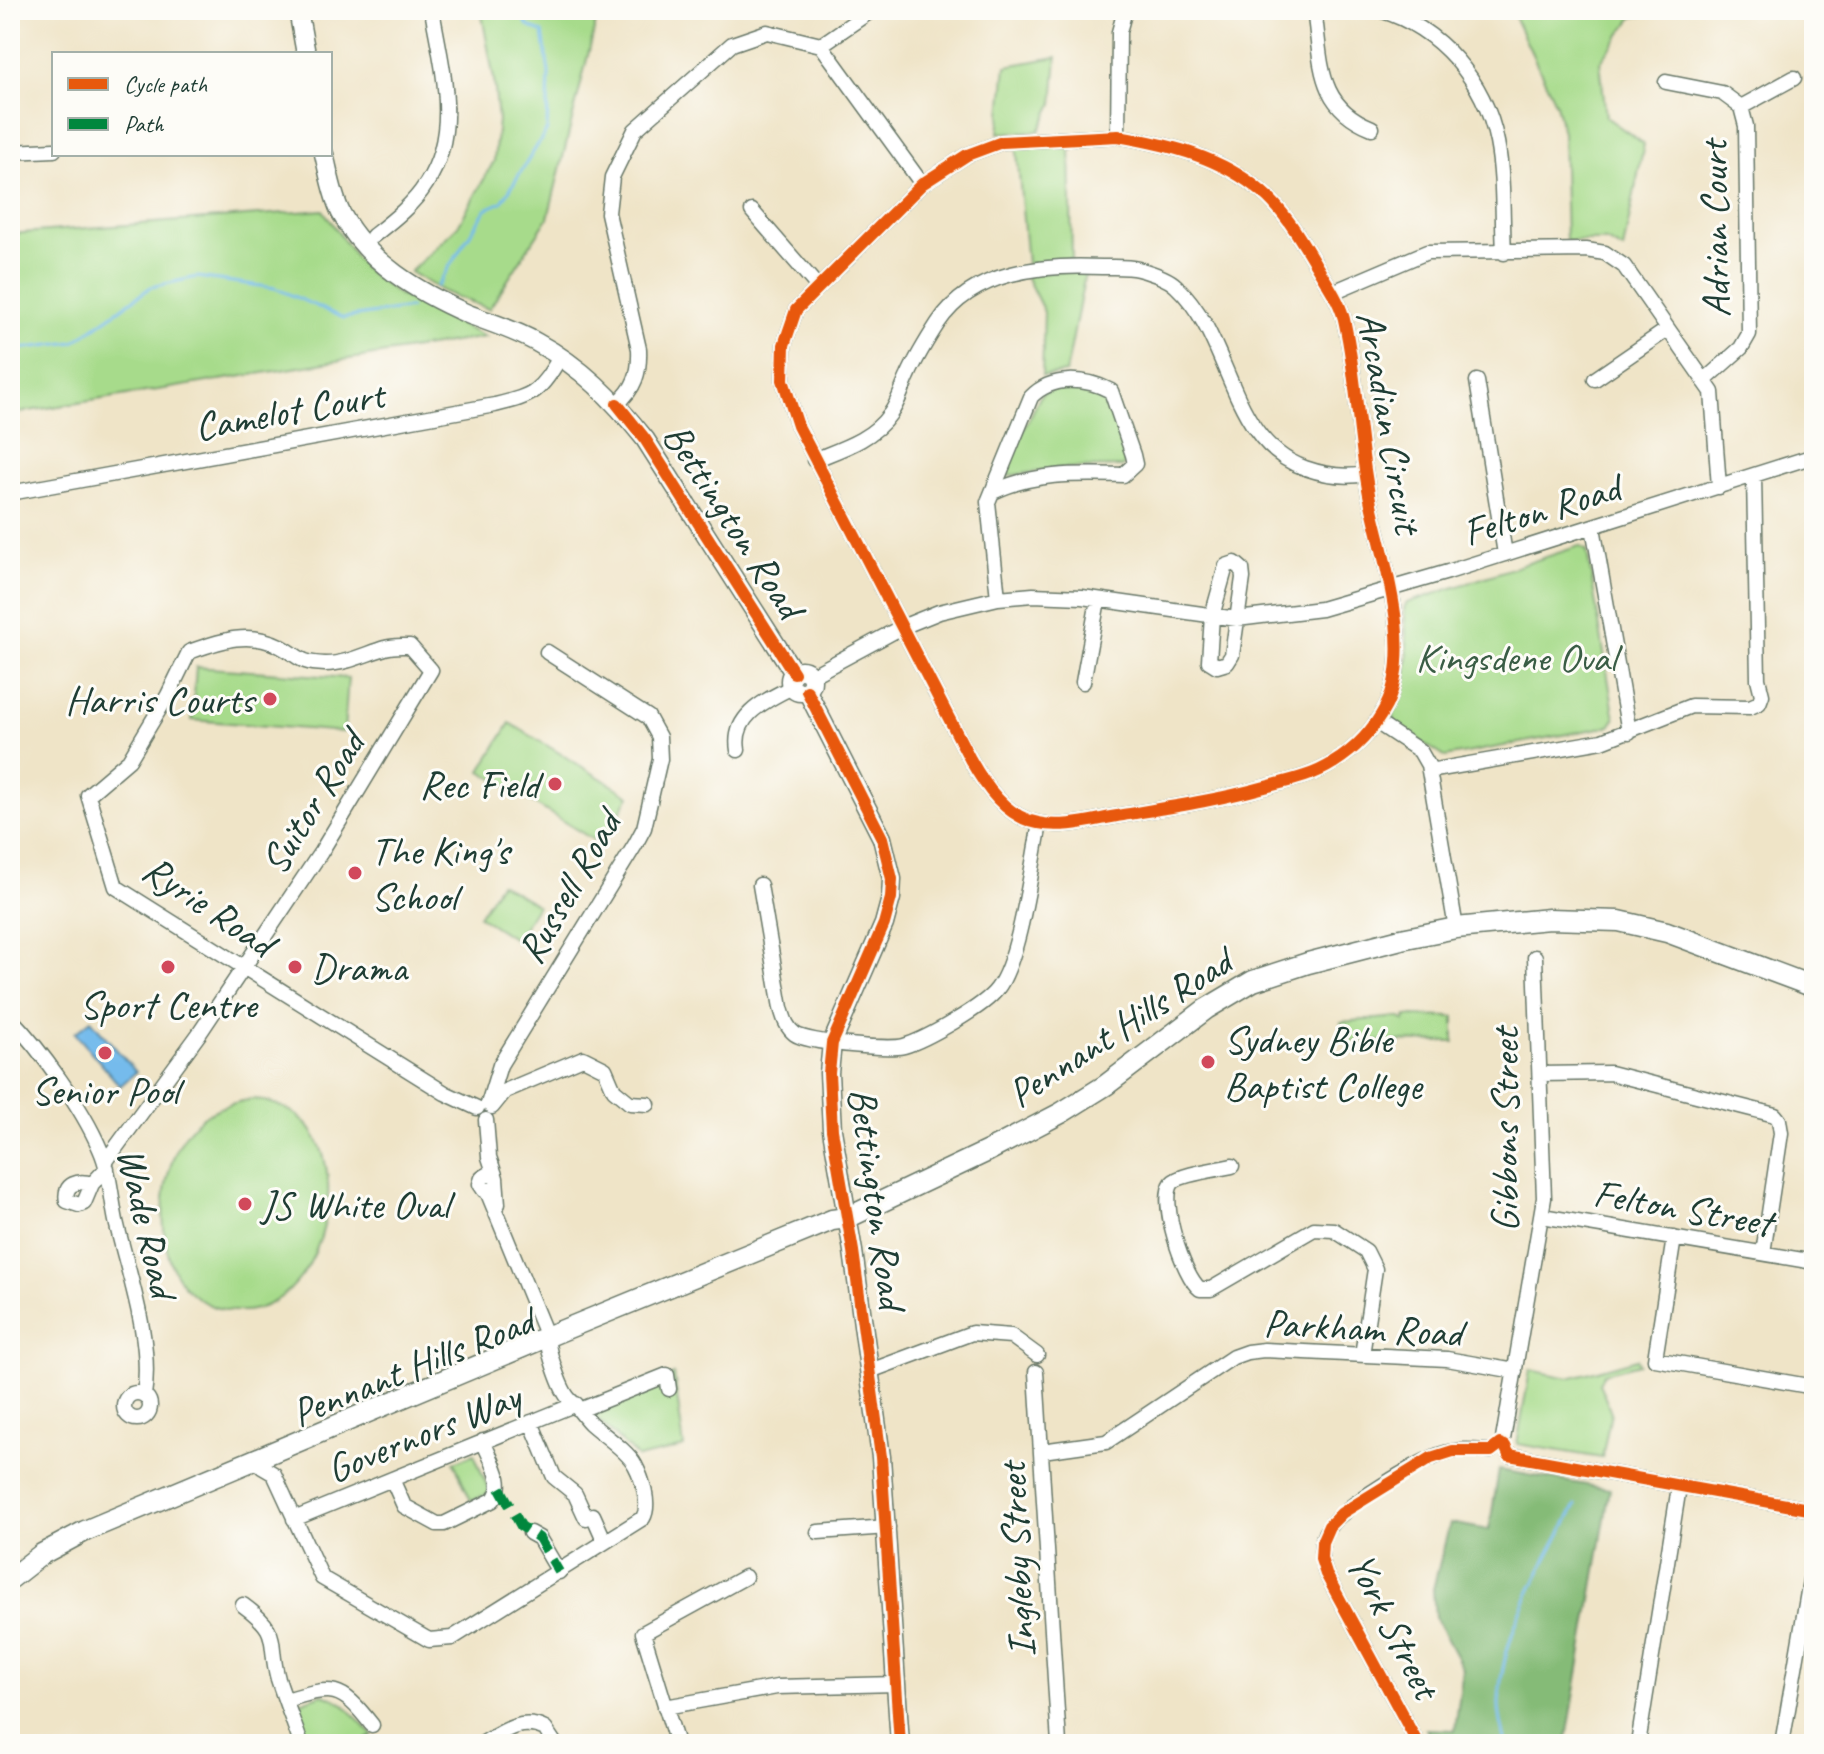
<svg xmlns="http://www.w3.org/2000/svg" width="1824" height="1754" viewBox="0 0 1824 1754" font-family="Caveat,sans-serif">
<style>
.green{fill:#a7db8b;stroke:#638c60;stroke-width:2}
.forest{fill:#85bb77;stroke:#527c56;stroke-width:2}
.water{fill:#75bbec;stroke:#4a7c90;stroke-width:2}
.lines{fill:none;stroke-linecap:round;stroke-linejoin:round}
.stream{stroke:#75bbec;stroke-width:3}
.minor-casing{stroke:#687767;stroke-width:17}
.major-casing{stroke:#687767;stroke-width:21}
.highway-casing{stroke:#687767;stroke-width:23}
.minor{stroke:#fff;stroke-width:14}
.major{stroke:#fff;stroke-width:18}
.highway{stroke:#fff;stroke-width:20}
.quiet{stroke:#00873e;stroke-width:10;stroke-dasharray:20 10;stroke-linecap:butt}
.cycleway-casing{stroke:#fdfcf7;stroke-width:17}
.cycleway{stroke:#e8590c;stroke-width:12}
.poi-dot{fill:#d1495b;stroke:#fdfcf7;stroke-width:3}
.labels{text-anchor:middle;stroke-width:6;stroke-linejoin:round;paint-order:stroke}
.street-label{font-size:40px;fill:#1f3d34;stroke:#fdfcf7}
.park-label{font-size:40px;fill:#3a5d45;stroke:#fdfcf7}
.poi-label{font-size:40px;fill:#1f3d34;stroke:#fdfcf7;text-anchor:start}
</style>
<rect width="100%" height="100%" fill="#fdfcf7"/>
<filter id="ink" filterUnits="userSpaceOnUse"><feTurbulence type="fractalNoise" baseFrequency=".0125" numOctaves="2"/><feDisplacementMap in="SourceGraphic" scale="16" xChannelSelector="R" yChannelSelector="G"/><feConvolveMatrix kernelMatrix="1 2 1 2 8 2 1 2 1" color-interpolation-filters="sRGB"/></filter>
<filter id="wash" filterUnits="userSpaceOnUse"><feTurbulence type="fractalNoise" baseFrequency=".006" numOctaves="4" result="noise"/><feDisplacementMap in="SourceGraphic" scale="32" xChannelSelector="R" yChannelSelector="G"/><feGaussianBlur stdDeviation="1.8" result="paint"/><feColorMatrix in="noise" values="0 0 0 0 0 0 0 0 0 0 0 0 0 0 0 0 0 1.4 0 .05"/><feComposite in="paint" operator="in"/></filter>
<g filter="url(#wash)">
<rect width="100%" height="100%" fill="#efe4c7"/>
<!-- green -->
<path class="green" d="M481 10H599L548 218 489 309 444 292 410 272 458 226 494 161 498 120 494 80Z
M1511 10H1674L1633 17 1600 62 1606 117 1644 144 1623 250 1606 241H1566L1563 133 1556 104Z
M1057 57 1053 104 1039 131 999 133 1006 66Z
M1016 141H1070L1072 259 1027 264Z
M323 210 363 268 399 295 485 337 10 414V234Z
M1086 269 1066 373 1042 376 1044 312 1025 274Z
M1071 384 1109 397 1129 453 1123 467 1062 468 1000 477 1042 393Z
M1579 546 1587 551 1615 719 1610 726 1445 757 1396 726 1393 714 1403 686 1408 657 1404 608 1407 603Z
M196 667 348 678 344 732 192 720Z
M510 723 630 796 600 844 481 771Z
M500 883 537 905 516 940 479 916Z
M1406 1016 1454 1017V1042L1342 1041 1341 1022 1399 1017 1405 1021Z
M255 1099C275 1103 294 1109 308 1126 360 1190 306 1341 212 1306 192 1298 174 1278 169 1257 156 1212 164 1140 209 1113 224 1105 238 1101 255 1099Z
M1637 1359 1639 1364 1604 1373 1599 1383 1611 1412 1602 1458 1517 1444 1530 1370 1569 1378Z
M674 1374 684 1447 638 1458 589 1411Z
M474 1454 490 1493 471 1501 454 1462Z
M322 1694C346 1699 355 1719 373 1735L357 1744H308L292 1705Z"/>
<!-- forest -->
<path class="forest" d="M1499 1470 1610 1489 1566 1744H1434L1426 1729 1455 1730 1463 1669 1435 1617 1433 1589 1450 1523 1489 1530Z"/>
<!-- water -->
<path class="water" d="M91 1020 136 1072 120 1086 75 1033Z"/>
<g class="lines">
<!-- stream -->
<path class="stream" d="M437 286 486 209 502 202 547 130 549 73 543 33 528 26 519 10
M10 350 74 342 151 287 197 277 275 288 343 318 410 308
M1506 1744C1503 1730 1498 1715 1499 1701 1502 1629 1543 1567 1576 1505"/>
</g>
</g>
<g filter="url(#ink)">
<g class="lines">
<defs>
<path id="minor" d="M1314 10C1322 62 1316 106 1372 128
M1380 10C1440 28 1485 81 1497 142 1504 178 1502 216 1504 253
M821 45 872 10
M1666 82 1722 93 1741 107 1746 126 1749 334 1741 348 1704 381
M1741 107 1794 78
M1118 136C1170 145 1221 157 1262 192 1285 211 1301 240 1316 265 1327 284 1341 302 1345 324 1358 383 1358 445 1371 504 1384 563 1414 649 1386 706 1374 729 1356 749 1333 763 1313 776 1288 781 1265 787 1218 800 1171 807 1123 815 1096 819 1065 829 1038 823 1006 817 985 786 970 759L798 426 783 380 784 345 796 310 922 184 967 155 1002 142Z
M1118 136 1119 32 1125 10
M10 152 54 150
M752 211 818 287
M373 236C392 221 413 205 426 184 461 131 442 68 432 10
M1333 292 1427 252 1586 250 1605 253 1624 266 1712 392 1719 487
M1595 379 1668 329
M1477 381 1505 554
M617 404C635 388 640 373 639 349L608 213 612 177 635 130 732 44 767 32 821 45 922 184
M814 460C841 449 872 440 890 414 898 404 902 388 908 376 916 358 927 340 938 323 973 270 1044 264 1102 267 1113 267 1127 266 1138 269 1149 272 1168 278 1176 286 1232 337 1228 441 1305 468 1325 475 1344 478 1365 474
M993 492C1035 472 1078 474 1123 475L1135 464 1133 455 1111 391C1086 378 1052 375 1031 397L988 502 998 598
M10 493 495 405C536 395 539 392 561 356
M1593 527 1629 732
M1235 563 1242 569 1243 578 1232 655 1227 663 1217 666 1209 661 1212 616 1226 566Z
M811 676 902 627 939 612 998 598 1033 595 1082 597 1237 619 1321 609 1448 572 1814 456
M1083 682 1098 600
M1376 722 1420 751 1428 765 1456 928
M738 750C732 715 765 701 792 687
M1429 771 1602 741 1691 706 1750 707 1759 703 1762 695 1758 679 1754 476
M760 885 781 1008C784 1018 786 1027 795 1034 807 1043 889 1050 904 1046 925 1040 985 1006 997 989 1020 960 1032 863 1040 824
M10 1018C41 1050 82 1107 100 1149 110 1171 111 1197 116 1221 128 1274 153 1340 144 1395
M1540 1074 1610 1073 1775 1115 1779 1120 1781 1133 1763 1253
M488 1104 500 1065 635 845 644 828 660 759 659 737 648 717 547 652
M492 1107 505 1091 583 1058 605 1069 614 1090 630 1103 648 1104
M486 1120 489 1157 496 1178
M106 1161 199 1034 321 852 431 670 410 646C402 646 393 645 385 648 365 654 346 664 325 664 298 663 301 657 280 646 248 630 220 641 189 652L168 695 129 760 88 795 116 887 352 1035 445 1093 477 1108
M1232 1166C1220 1169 1179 1174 1172 1183 1159 1201 1183 1276 1200 1289H1211L1314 1229 1334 1230 1366 1251 1375 1269 1362 1355
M92 1184C79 1180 63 1183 67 1201L79 1205 84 1203 92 1184 107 1168
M496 1186 492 1190H484L480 1184 482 1178 489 1174 496 1178 498 1204
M1542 1216 1814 1262
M1674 1238 1655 1359 1814 1387
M870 1371 972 1333 1011 1336 1037 1355
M1036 1372 1059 1744
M124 1406a13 13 0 1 1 26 0a13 13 0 1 1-26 0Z
M580 1410 667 1375 669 1389
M531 1422 554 1477 575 1494 586 1518 593 1515 605 1542
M1502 1445 1544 1198 1535 957
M1042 1451 1106 1442 1233 1357 1247 1352 1264 1350 1447 1359 1515 1371
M1509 1455 1814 1510
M262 1467 274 1474 322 1578 429 1640 452 1638 643 1518C651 1505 642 1478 635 1465 628 1451 602 1434 590 1423 583 1416 578 1407 570 1400 560 1390 548 1351 547 1337L487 1191
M392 1479 404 1506 437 1524H444L493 1500C508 1484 490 1459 483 1441
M294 1519 576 1404
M818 1532 888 1527
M530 1533 539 1538 559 1572
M243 1605C283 1634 267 1640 278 1679 285 1701 294 1723 301 1744
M286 1700C333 1686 340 1684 372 1725
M665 1707 777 1687 897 1684
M482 1744C502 1732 521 1717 545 1729L555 1744
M677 1744 643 1633 745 1577
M1418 1744 1326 1574C1320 1558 1319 1541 1329 1527 1342 1508 1419 1461 1442 1454 1458 1448 1474 1450 1491 1451
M1638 1744 1679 1487
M1782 1744 1814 1557"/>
<path id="major" d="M298 10 306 54
M324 154C329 174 332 195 341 213 368 263 418 292 468 314 491 323 515 330 536 342 582 367 613 399 645 439L794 673
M790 681a11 11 0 1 1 22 0a11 11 0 1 1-22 0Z
M807 691 882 838 892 879 891 898 884 924 832 1043 829 1073 832 1130 853 1251 881 1457 900 1744"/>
<path id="highway" d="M10 1579 42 1554 85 1531 556 1333 832 1220 847 1218 988 1151 1061 1113 1106 1085 1206 1009 1253 981 1308 963 1401 939 1456 928 1549 919 1619 921 1667 932 1814 987"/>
</defs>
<!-- minor casing -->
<use href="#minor" class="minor-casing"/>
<!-- major casing -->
<use href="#major" class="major-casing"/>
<!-- highway casing -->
<use href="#highway" class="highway-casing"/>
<!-- minor -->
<use href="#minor" class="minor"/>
<!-- major -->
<use href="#major" class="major"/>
<!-- highway -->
<use href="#highway" class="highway"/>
<!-- quiet -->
<path class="quiet" d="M500 1488 521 1526 539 1538 559 1572"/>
<defs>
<path id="cycleway" d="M1118 136C1170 145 1221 157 1262 192 1285 211 1301 240 1316 265 1327 284 1341 302 1345 324 1358 383 1358 445 1371 504 1384 563 1414 649 1386 706 1374 729 1356 749 1333 763 1313 776 1288 781 1265 787 1218 800 1171 807 1123 815 1096 819 1065 829 1038 823 1006 817 985 786 970 759L798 426 783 380 784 345 796 310 922 184 967 155 1002 142Z
M617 404 645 439 794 673
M807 691 882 838 892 879 891 898 884 924 832 1043 829 1073 832 1130 853 1251 881 1457 900 1744
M1418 1744 1326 1574 1321 1559 1322 1542 1329 1526 1342 1513 1431 1458 1453 1451H1491L1500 1444 1505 1446 1509 1455 1814 1510"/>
</defs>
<!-- cycleway casing -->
<use href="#cycleway" class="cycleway-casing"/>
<!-- cycleway -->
<use href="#cycleway" class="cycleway"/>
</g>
</g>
<!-- markers -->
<g class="poi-dot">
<circle cx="270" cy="699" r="8"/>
<circle cx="555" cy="784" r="8"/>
<circle cx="355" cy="873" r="8"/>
<circle cx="168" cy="967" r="8"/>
<circle cx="295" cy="967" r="8"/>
<circle cx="105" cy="1053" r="8"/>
<circle cx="1208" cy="1062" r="8"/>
<circle cx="245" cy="1204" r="8"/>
</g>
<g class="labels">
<!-- street labels -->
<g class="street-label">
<text transform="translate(1714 229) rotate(-91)" y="14">Adrian Court</text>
<text transform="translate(289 410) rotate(-10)" y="14">Camelot Court</text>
<text transform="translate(1390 422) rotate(80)" y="14">Arcadian Circuit</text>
<text transform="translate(1541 509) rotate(-17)" y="14">Felton Road</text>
<text transform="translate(734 520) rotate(57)" y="14">Bettington Road</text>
<text transform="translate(312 802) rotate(-58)" y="14">Suitor Road</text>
<text transform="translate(568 887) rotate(-60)" y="14">Russell Road</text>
<text transform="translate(209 905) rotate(34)" y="14">Ryrie Road</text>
<text transform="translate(1119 1027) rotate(-33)" y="14">Pennant Hills Road</text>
<text transform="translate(1504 1130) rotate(-90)" y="14">Gibbons Street</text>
<text transform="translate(878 1198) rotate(82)" y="14">Bettington Road</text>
<text transform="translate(1683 1207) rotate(10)" y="14">Felton Street</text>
<text transform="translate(148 1222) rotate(77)" y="14">Wade Road</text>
<text transform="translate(1363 1327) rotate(3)" y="14">Parkham Road</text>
<text transform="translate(412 1366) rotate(-22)" y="14">Pennant Hills Road</text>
<text transform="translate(423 1432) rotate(-22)" y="14">Governors Way</text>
<text transform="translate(1016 1560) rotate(-93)" y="14">Ingleby Street</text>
<text transform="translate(1394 1625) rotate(63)" y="14">York Street</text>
</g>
<!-- park labels -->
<g class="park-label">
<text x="1516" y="671">Kingsdene Oval</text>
</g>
<!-- poi labels -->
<g class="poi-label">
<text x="254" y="713" text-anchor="end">Harris Courts</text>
<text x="539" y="798" text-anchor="end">Rec Field</text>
<text x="371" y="864">The King's<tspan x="371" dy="46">School</tspan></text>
<text x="311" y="981">Drama</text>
<text x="168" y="1018" text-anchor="middle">Sport Centre</text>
<text x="1224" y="1053">Sydney Bible<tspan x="1224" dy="46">Baptist College</tspan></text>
<text x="105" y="1104" text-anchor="middle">Senior Pool</text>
<text x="261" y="1218">JS White Oval</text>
</g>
</g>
<!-- margin -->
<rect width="1824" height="1754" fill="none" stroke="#fdfcf7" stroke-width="40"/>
<!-- legend -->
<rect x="52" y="52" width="280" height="104" fill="#fdfcf7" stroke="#a4b0a9" stroke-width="2"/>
<rect x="68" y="78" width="40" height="12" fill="#e8590c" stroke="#a4b0a9" stroke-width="2"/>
<text x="124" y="92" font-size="24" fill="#1f3d34">Cycle path</text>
<rect x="68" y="118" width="40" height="12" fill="#00873e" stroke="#a4b0a9" stroke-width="2"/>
<text x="124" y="132" font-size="24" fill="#1f3d34">Path</text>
</svg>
